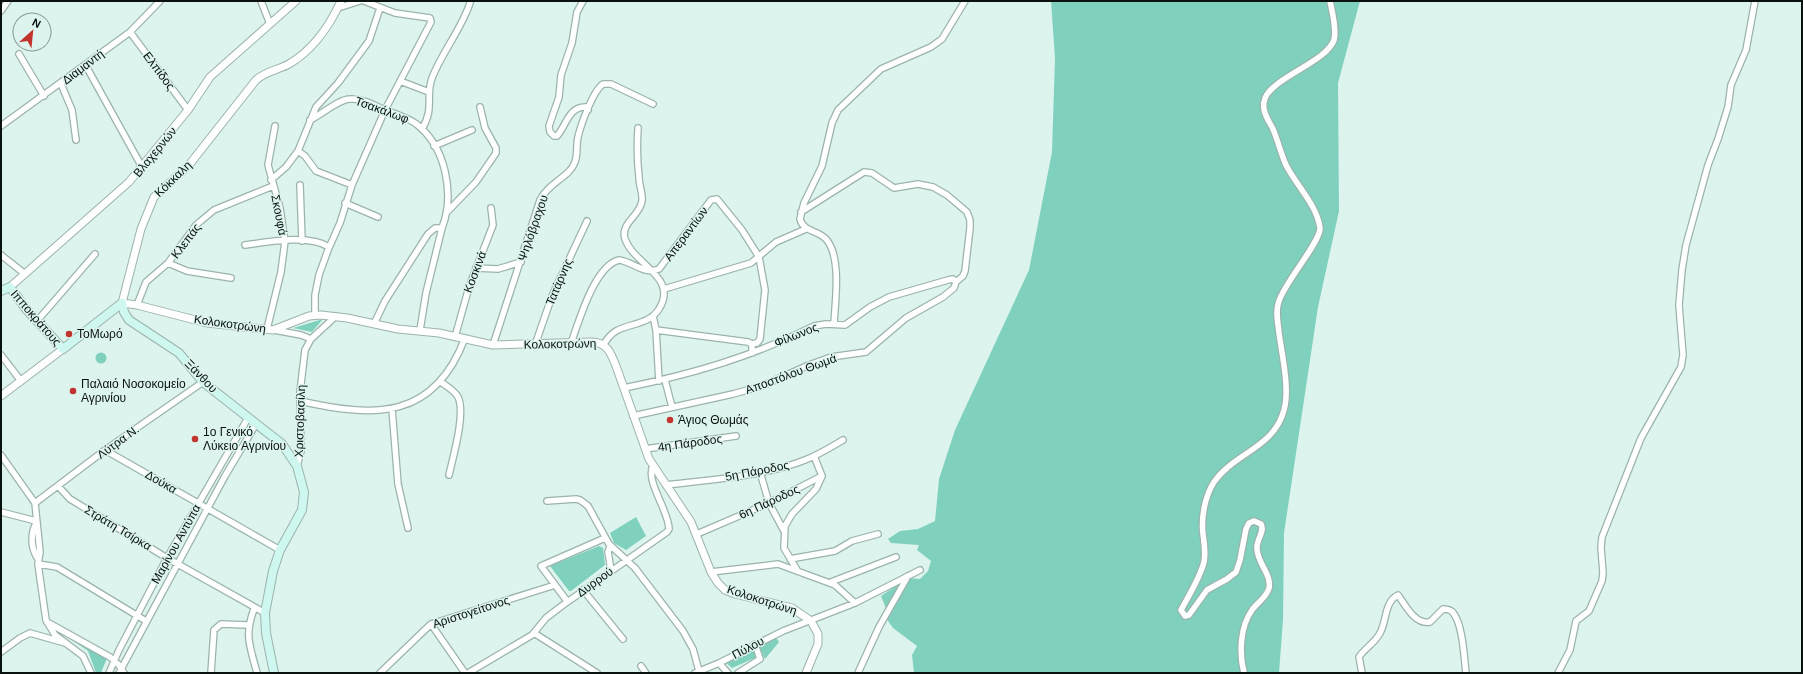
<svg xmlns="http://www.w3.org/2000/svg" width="1803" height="674" viewBox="0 0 1803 674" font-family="Helvetica,sans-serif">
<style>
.green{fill:#7fd1be}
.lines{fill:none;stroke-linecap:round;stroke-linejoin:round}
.minor-casing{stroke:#9cb3ad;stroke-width:8}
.tertiary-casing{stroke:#9cb3ad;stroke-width:9}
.secondary-casing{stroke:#9cb3ad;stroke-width:10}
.minor{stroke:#fff;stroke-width:5.5}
.tertiary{stroke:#fff;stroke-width:7}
.secondary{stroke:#cdf7ef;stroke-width:8}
.poi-dot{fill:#c1332c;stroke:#dcf4ed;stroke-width:1.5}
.labels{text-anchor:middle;stroke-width:3;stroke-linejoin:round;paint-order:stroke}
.street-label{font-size:12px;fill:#0a1210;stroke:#dcf4ed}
.poi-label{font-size:12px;fill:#0a1210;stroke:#dcf4ed;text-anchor:start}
</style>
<rect width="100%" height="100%" fill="#dcf4ed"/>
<!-- green -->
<path class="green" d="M1051 1H1360L1338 83 1339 211 1318 307 1284 533 1283 620 1279 673H914L912 655 917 646 893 628 888 621 887 611 881 596 908 578 920 579 928 571 931 561 917 550 919 545 891 543 888 539 900 531 918 529 935 521 939 479 955 430 1029 270 1052 152 1055 58Z
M323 319 312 332 293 328Z
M95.5 358a5.5 5.5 0 1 1 11 0a5.5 5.5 0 1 1-11 0Z
M636 517 646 536 626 550 614 543 610 533Z
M599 546 603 548 605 565 571 591H569L550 566Z
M59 631 107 658 101 673H96L88 651Z
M775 636 779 642 765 659 758 644Z
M752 646 757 657 732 668 725 662Z"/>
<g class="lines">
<defs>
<path id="minor" d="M261 1 270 24
M583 1 577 12 572 43 561 75 559 97 549 126 550 132 554 136H557C566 126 569 106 586 107L588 110
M338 8 360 1
M1 11 8 1
M130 32 188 110
M19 54 44 96
M86 66 142 167
M400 81 429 92
M61 84 72 110 76 140
M310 120C321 115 339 99 350 99 362 98 374 105 385 110 395 114 406 117 415 123 446 146 455 194 442 228H435L428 234 385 301 374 324
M1 126 130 32 160 1
M422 129C435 107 425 98 432 78 442 52 461 30 470 3
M434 146 472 130
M298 151 305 156 316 171 352 185
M271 180 286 167 298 151 316 107 338 83 369 41 380 8
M300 185 302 241
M345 203 378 217
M448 211 476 182 496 153V148L485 128 480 107
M801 212 864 172 872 173 894 188 918 184 933 187 947 195 967 212 970 220V228L965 271 963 276 956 282
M245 245C268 242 309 234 329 247
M1 255 25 274
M168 263 187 271 231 278
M476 268 498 269 521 262
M664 289 751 263 776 242 806 229
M137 305 146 282 168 263 196 225 214 210 273 186
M315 315V295L319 275 328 250 340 223 352 185 385 110 431 22 430 18 395 13 364 1
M653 316 656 330 659 381
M37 321 95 254
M834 324C835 302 842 257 826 239 818 230 803 232 800 219L804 203 822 166 832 123 838 110 881 69 931 47 942 39 965 1
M267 329 281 272 285 241 280 208 268 165 275 126
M274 330 301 335 311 339
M420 330 426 293 442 228
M656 330 748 342 752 344V353
M455 337 469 287 493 225 491 208
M571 343C579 322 594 266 619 260 634 262 643 275 659 269L711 200 717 199 742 230 759 257 765 290 760 339 757 343 752 344
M604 344C607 339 611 334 616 331 630 323 649 325 659 309 679 277 634 265 625 239 620 223 640 216 642 201 643 194 639 185 639 177 637 161 637 145 638 128
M493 345 540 200C549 182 570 177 575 162 578 154 576 145 578 137 581 124 593 91 603 84H611L653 104
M535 345 552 296 587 221
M1 355 21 381
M665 380 672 407
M441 382C446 386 455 391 458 397 466 413 453 457 449 475
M624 388C693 374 751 357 814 326L826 324 845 325 870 307 889 297 948 280 953 279 956 282 954 288 943 297 906 318 866 352 831 357 809 365 762 386 733 394 633 416
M300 401C375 418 434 420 465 338
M392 409 398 484 408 528
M645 449 736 436
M105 450 280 550
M1 455 35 503 40 552 38 564 46 620 55 635 83 656 91 673
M297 466 301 451 300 392 305 350 311 339 336 316
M760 472 769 503 784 531
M666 485C709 480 765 476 805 460 818 455 831 447 843 440
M58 486 70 499 167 558 265 613
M547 501 576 499 580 500 588 506 609 544 635 568 683 631 693 649 699 671
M35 503 105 450 203 382
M1 512 36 521
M36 523C30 535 31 549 38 559
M697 534 769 503 822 476 814 456
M610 546 608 552 611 570
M790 559 835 551 852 541 878 534
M38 564 57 567 146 621
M797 570 784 548 785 526 792 514 816 489 822 476
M711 572 778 564 835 585 855 603
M831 582 896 557
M583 590 623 639
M567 601 541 566 605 538
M254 609C244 636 250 646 257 673
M47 622 110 657 118 664 124 673
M431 624 465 673
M534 633 597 673
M1 652 20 638 30 633 65 643
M719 663 728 673
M641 666 646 673
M109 673 119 650 167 558 248 418
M119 673 225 476 256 424
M211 673 214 630 221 624 248 625
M380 673 431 624 555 585
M468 673 532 635 546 618 563 605 667 532 669 529C669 511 645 481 653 466
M695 673 719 663 783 631 855 603 920 570
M738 673 760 659 755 644
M858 673 879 627 908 576
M1244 673C1239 653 1240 627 1252 610 1257 603 1267 597 1269 588 1272 574 1256 562 1257 547 1257 539 1265 531 1261 524L1254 521 1249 523 1246 529 1240 560 1236 572 1227 579 1207 590 1189 615 1185 616 1181 610C1189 595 1200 578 1204 562 1206 553 1204 542 1203 534 1201 517 1205 496 1214 482 1234 453 1274 448 1284 410 1290 389 1282 355 1279 333 1278 323 1275 311 1279 301 1285 282 1321 241 1320 228 1317 205 1296 185 1286 165 1281 154 1278 141 1273 129 1269 121 1262 112 1264 102 1267 79 1326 63 1334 40 1337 28 1332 12 1330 1
M1362 673 1359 657C1365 648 1375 643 1380 633 1387 621 1384 602 1398 595 1406 606 1415 625 1430 622L1443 609C1447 609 1452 610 1454 614 1463 627 1464 657 1466 673
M1558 673 1570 650 1576 621 1589 611 1602 581 1603 573 1601 547 1602 537 1641 438 1681 367 1683 355 1679 305 1682 270 1686 245 1708 165 1718 139 1728 107 1731 85 1746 50 1755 1"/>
<path id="tertiary" d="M341 1C330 25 313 50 289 64 278 70 266 71 256 80L189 165 154 197 141 229 122 303 137 305 207 323 273 330 309 316 321 315 347 318 398 329 439 333 493 345 591 342C607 342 611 353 616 366L649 459 691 522 711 572 718 583 725 590 735 594 792 608 811 621 818 634V644L806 673
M10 287 129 182 188 110 210 77 296 1
M1 396 63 349"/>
<path id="secondary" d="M1 291 10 287 26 309 63 349 122 303 124 312 129 320 179 353 203 382 282 444 297 466 304 492 302 510 280 550 273 571 265 613 266 633 274 673"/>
</defs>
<!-- minor casing -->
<use href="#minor" class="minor-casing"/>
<!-- tertiary casing -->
<use href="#tertiary" class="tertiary-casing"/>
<!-- secondary casing -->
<use href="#secondary" class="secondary-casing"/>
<!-- minor -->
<use href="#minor" class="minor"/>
<!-- tertiary -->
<use href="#tertiary" class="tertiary"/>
<!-- secondary -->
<use href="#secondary" class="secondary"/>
</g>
<!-- markers -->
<g class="poi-dot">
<circle cx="69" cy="334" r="4"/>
<circle cx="73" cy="391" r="4"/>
<circle cx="670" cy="420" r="4"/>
<circle cx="195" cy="439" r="4"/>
</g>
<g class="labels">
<!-- street labels -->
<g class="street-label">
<text transform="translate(83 67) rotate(-37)" y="4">Διαμαντή</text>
<text transform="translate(159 71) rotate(53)" y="4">Ελπίδος</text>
<text transform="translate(382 110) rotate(20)" y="4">Τσακάλωφ</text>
<text transform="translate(155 152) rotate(-51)" y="4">Βλαχερνών</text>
<text transform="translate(173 179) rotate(-44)" y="4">Κόκκαλη</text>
<text transform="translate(279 215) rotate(79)" y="4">Σκουφά</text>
<text transform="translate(533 228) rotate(-71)" y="4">Ψηλόβραχου</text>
<text transform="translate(686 234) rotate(-53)" y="4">Απεραντίων</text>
<text transform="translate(186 241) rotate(-53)" y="4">Κλεπάς</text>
<text transform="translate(475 272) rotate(-69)" y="4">Κοσκινά</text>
<text transform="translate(559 282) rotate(-67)" y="4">Τατάρνης</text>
<text transform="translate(36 318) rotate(49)" y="4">Ιπποκράτους</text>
<text transform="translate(230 324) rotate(8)" y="4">Κολοκοτρώνη</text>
<text transform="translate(796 335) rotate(-22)" y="4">Φίλωνος</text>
<text transform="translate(560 344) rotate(-1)" y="4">Κολοκοτρώνη</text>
<text transform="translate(791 374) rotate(-20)" y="4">Αποστόλου Θωμά</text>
<text transform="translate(201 376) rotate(46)" y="4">Ξάνθου</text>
<text transform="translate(300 421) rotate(-88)" y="4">Χριστοβασίλη</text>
<text transform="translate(118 442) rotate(-36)" y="4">Λύτρα Ν.</text>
<text transform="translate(690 443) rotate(-8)" y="4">4η Πάροδος</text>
<text transform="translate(757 471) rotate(-11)" y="4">5η Πάροδος</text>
<text transform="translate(161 482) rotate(30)" y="4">Δούκα</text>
<text transform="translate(769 502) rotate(-25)" y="4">6η Πάροδος</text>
<text transform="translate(118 528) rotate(31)" y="4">Στράτη Τσίρκα</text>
<text transform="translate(176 544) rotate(-61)" y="4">Μαρίνου Αντύπα</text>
<text transform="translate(595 582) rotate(-36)" y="4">Δυρρού</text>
<text transform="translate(762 600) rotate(18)" y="4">Κολοκοτρώνη</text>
<text transform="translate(471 612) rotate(-18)" y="4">Αριστογείτονος</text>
<text transform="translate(748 648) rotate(-28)" y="4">Πύλου</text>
</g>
<!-- poi labels -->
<g class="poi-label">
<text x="77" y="338">ΤοΜωρό</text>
<text x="81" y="388">Παλαιό Νοσοκομείο<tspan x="81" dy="14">Αγρινίου</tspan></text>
<text x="678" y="424">Άγιος Θωμάς</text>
<text x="203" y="436">1ο Γενικό<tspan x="203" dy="14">Λύκειο Αγρινίου</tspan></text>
</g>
</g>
<!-- border -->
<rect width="1803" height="674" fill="none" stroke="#0a1210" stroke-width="4"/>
<!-- north arrow -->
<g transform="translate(32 32) rotate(27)"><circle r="19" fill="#dcf4ed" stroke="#889a95"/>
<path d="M0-3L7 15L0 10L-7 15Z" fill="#c1332c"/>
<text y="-6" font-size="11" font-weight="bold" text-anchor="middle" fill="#0a1210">N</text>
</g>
</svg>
